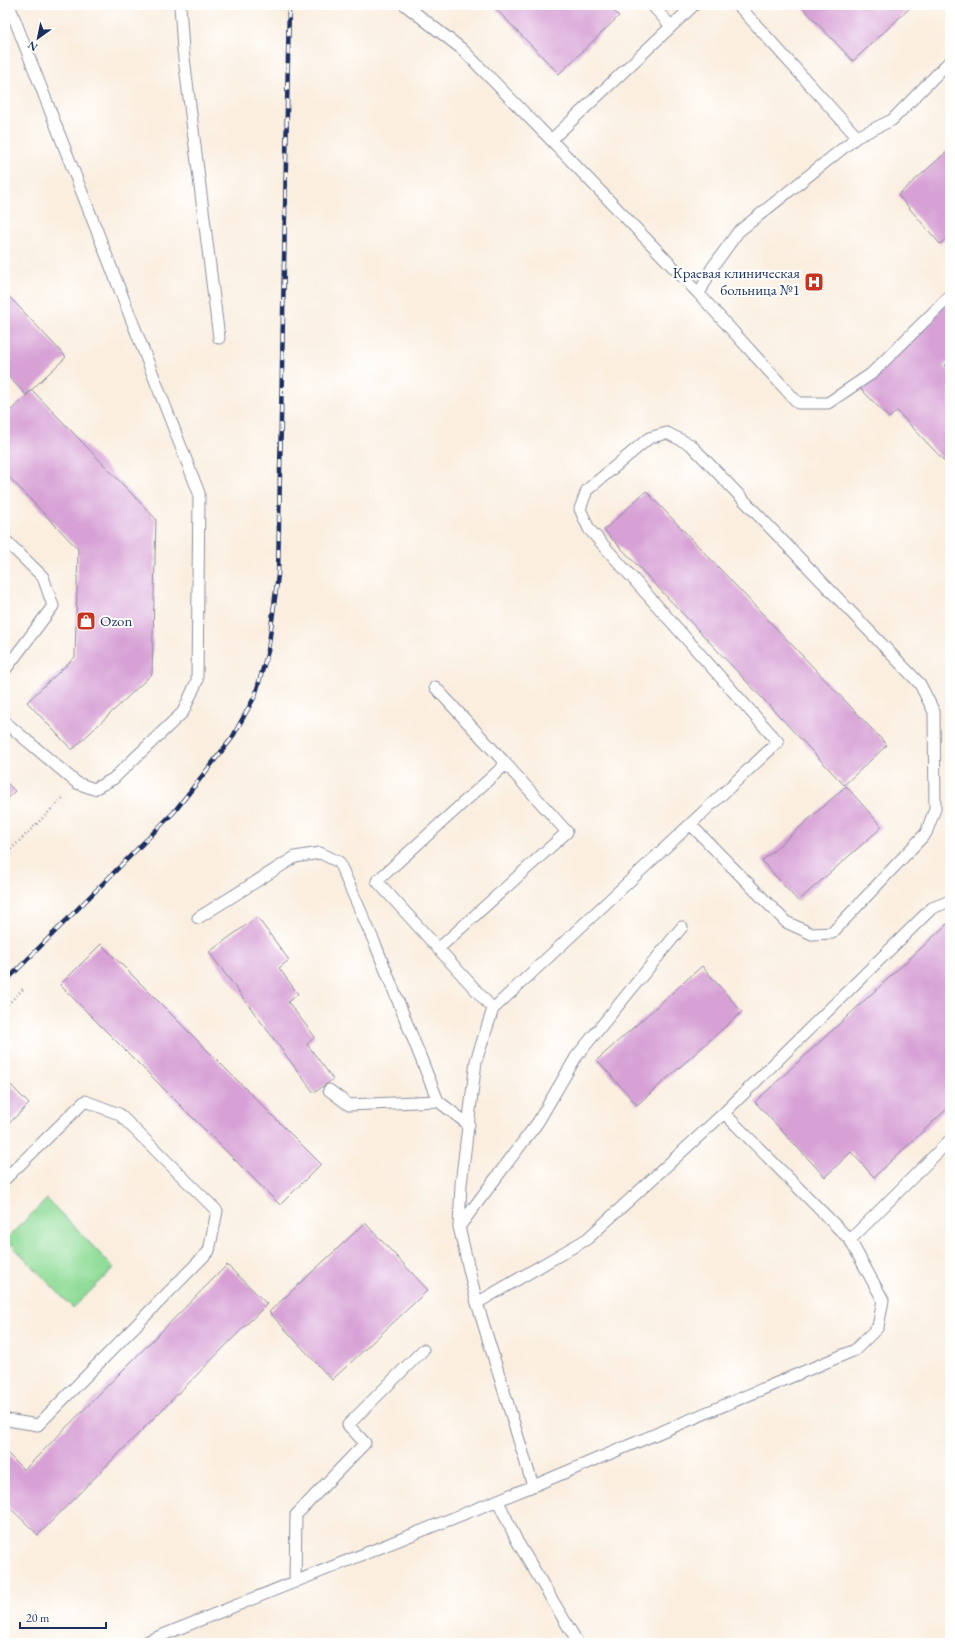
<svg xmlns="http://www.w3.org/2000/svg" width="955" height="1648" viewBox="0 0 955 1648" font-family="'EB Garamond',serif">
<style>
.green{fill:#90dc98;stroke:#56867b}
.building{fill:#d7a1d5}
.lines{fill:none;stroke-linecap:round;stroke-linejoin:round}
.service-casing{stroke:#8a8e9e;stroke-width:13}
.path{stroke:#8a8e9e;stroke-width:2.5;stroke-dasharray:1 3;stroke-linecap:butt}
.service{stroke:#fff;stroke-width:11}
.rail-casing{stroke:#1b2f5e;stroke-width:4.5}
.rail{stroke:#fff;stroke-width:3;stroke-dasharray:9;stroke-linecap:butt}
.labels{text-anchor:middle;stroke-width:4;stroke-linejoin:round;paint-order:stroke}
.poi-label{font-size:15px;fill:#1b2f5e;stroke:#fff;text-anchor:end}
</style>
<rect width="100%" height="100%" fill="#fff"/>
<filter id="ink" filterUnits="userSpaceOnUse"><feTurbulence type="fractalNoise" baseFrequency=".025" numOctaves="2"/><feDisplacementMap in="SourceGraphic" scale="8" xChannelSelector="R" yChannelSelector="G"/><feConvolveMatrix kernelMatrix="1 2 1 2 8 2 1 2 1" color-interpolation-filters="sRGB"/></filter>
<filter id="wash" filterUnits="userSpaceOnUse"><feTurbulence type="fractalNoise" baseFrequency=".012" numOctaves="4" result="noise"/><feDisplacementMap in="SourceGraphic" scale="16" xChannelSelector="R" yChannelSelector="G"/><feGaussianBlur stdDeviation="0.9" result="paint"/><feColorMatrix in="noise" values="0 0 0 0 0 0 0 0 0 0 0 0 0 0 0 0 0 1.4 0 .05"/><feComposite in="paint" operator="in"/></filter>
<g filter="url(#wash)">
<rect width="100%" height="100%" fill="#faeedf"/>
<!-- green -->
<path class="green" d="M47 1199 114 1268 73 1308 6 1239Z"/>
<g id="blocks">
<!-- building -->
<path class="building" d="M492 5H608L619 16 559 74Z
M800 5H913L853 61Z
M950 149V235L940 244 898 195Z
M5 292 66 357 26 395 5 373Z
M950 300V360L944 366 950 373V467L897 411 889 418 859 387Z
M32 390 156 519 152 674 72 750 27 702 75 657 78 549 5 473V416Z
M646 491 887 745 844 785 604 530Z
M5 781 15 791 5 801Z
M846 786 882 827 798 901 762 861Z
M257 917 289 960 279 968 298 994 288 1002 315 1037 307 1044 333 1079 314 1093 209 952Z
M947 924 950 928V1106L874 1177 851 1152 825 1177 755 1102Z
M101 944 321 1164 280 1205 60 985Z
M702 966 742 1012 637 1105 597 1060Z
M5 1079 29 1104 5 1127Z
M365 1223 428 1290 332 1380 269 1312Z
M227 1265 267 1304 38 1535 5 1503V1451L24 1470Z"/>
</g>
</g>
<g filter="url(#ink)">
<use href="#blocks" fill-opacity="0" stroke="#8a8e9e" stroke-width="1"/>
<g class="lines">
<defs>
<path id="service" d="M180 5 183 50 219 338
M405 5 462 49 551 140
M652 5 671 26
M694 5 551 140 699 294
M738 5 857 137 892 120 950 61
M857 137 738 232 712 268 699 294 798 403H828L871 374 950 296
M5 540 43 577 53 606 5 670
M435 687 506 764
M5 722 77 783 94 789 113 779 183 712 197 681 199 493 9 5
M198 918 295 857 320 853 339 862 376 946 438 1101 469 1125
M438 949 567 832 506 764 377 881 493 1009
M329 1090 349 1105 438 1101
M724 1113 932 908 950 901
M5 1179 85 1101 119 1114 217 1211 209 1251 38 1425 7 1420 5 1418
M459 1227 538 1122 576 1057 682 927
M850 1240 950 1140
M477 1303 587 1239 724 1113 850 1240 883 1300 878 1327 855 1350 533 1486
M498 1501 517 1541 578 1643
M295 1582 296 1515 365 1443 348 1425 423 1350
M143 1643 533 1486 477 1303 459 1227 461 1184 476 1061 493 1009 778 742 589 529 580 509 587 490 649 438 667 433 691 445 920 684 934 712 935 809 926 833 832 933 812 934 786 922 691 825"/>
</defs>
<!-- service casing -->
<use href="#service" class="service-casing"/>
<!-- path -->
<path class="path" d="M5 855 63 798
M5 1007 23 989"/>
<!-- service -->
<use href="#service" class="service"/>
<defs>
<path id="rail" d="M5 982 174 812 232 738 255 696 268 651 278 575 289 5"/>
</defs>
<!-- rail casing -->
<use href="#rail" class="rail-casing"/>
<!-- rail -->
<use href="#rail" class="rail"/>
</g>
</g>
<!-- icons -->
<defs>
<symbol id="hospital-square" viewBox="-11 -11 22 22"><rect x="-9" y="-9" width="18" height="18" rx="4" fill="#c8321e" stroke="#fff"/><path d="M-5-5h3v3.5h4V-5h3V5h-3V1.5h-4V5h-3Z" fill="#fff"/></symbol>
<symbol id="shop-square" viewBox="-11 -11 22 22"><rect x="-9" y="-9" width="18" height="18" rx="4" fill="#c8321e" stroke="#fff"/><path d="M-5-2.5h2.3a2.7 3.5 0 0 1 5.4 0H5L5.5 6h-11ZM-1.5-2.5h3a1.5 2.3 0 0 0-3 0Z" fill="#fff"/></symbol>
</defs>
<g fill-rule="evenodd">
<use href="#hospital-square" x="803" y="271" width="22" height="22"/>
<use href="#shop-square" x="75" y="610" width="22" height="22"/>
</g>
<g class="labels">
<!-- poi labels -->
<g class="poi-label">
<text x="800" y="278">Краевая клиническая<tspan x="800" dy="17">больница №1</tspan></text>
<text x="100" y="626" text-anchor="start">Ozon</text>
</g>
</g>
<!-- margin -->
<rect width="955" height="1648" fill="none" stroke="#fff" stroke-width="20"/>
<!-- north arrow -->
<g transform="translate(38 38) rotate(213)" stroke="#ffffff" stroke-width="3" paint-order="stroke">
<path d="M0-3L7 15L0 10L-7 15Z" fill="#1b2f5e"/>
<text y="-6" font-size="11" font-weight="bold" text-anchor="middle" fill="#1b2f5e">N</text>
</g>
<!-- scale -->
<path d="M20 1622v6h86v-6" fill="none" stroke="#1b2f5e" stroke-width="2"/>
<text x="26" y="1622" font-size="12" fill="#1b2f5e" stroke="#ffffff" stroke-width="3" paint-order="stroke">20 m</text>
</svg>
